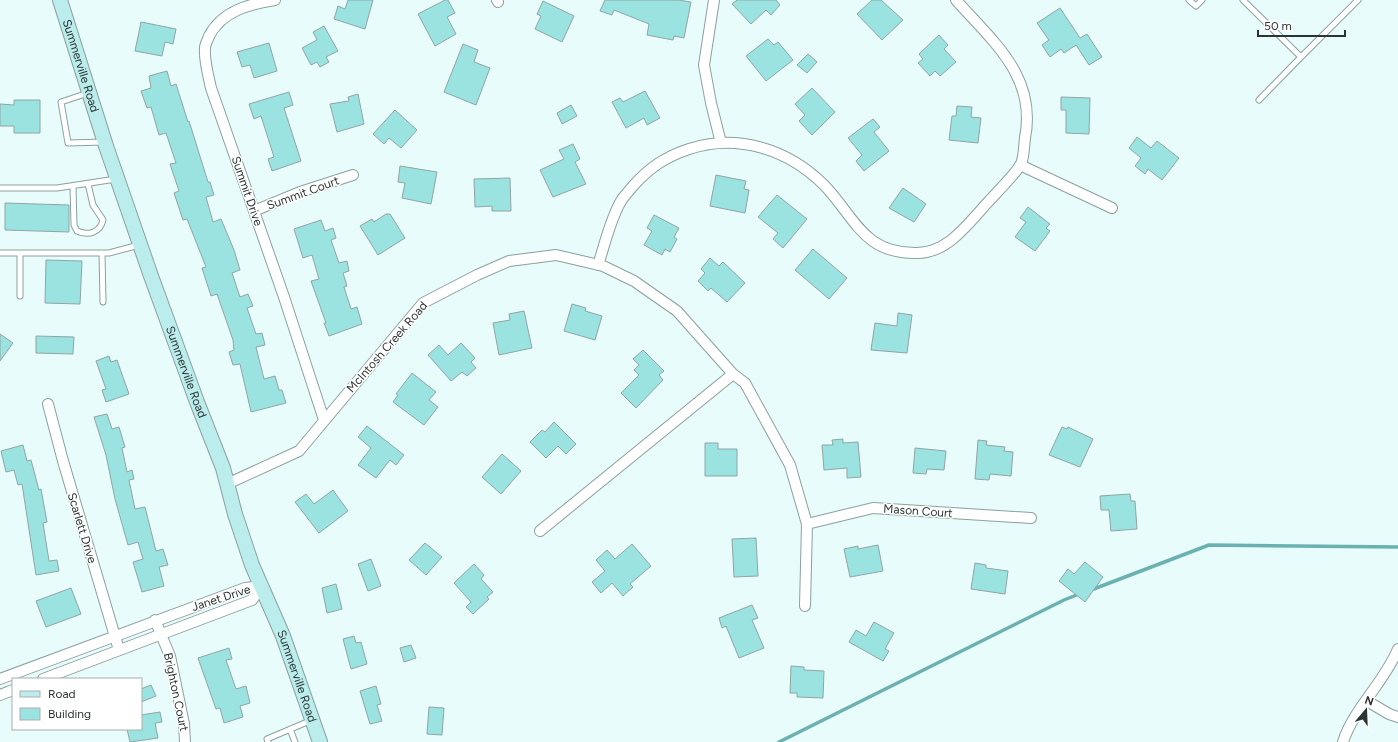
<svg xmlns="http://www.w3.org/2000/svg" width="1398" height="742" viewBox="0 0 1398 742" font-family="Figtree,sans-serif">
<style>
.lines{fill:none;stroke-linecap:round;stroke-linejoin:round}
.stream{stroke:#6ab1b0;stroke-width:3.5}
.building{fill:#9ae3e1;stroke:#91a5a4}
.service-casing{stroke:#8ca09f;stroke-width:7}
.minor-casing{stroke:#8ca09f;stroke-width:12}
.secondary-casing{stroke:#8ca09f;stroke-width:16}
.service{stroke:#fff;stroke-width:5}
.minor{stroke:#fff;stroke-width:10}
.secondary{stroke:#bceded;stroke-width:14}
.labels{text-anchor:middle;stroke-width:3;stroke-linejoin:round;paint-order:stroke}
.street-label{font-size:12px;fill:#2c3433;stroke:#fff}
</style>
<rect width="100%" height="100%" fill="#e7fcfb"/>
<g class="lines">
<!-- stream -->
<path class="stream" d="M1091 590 1209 545 1398 547
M779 742 1064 600 1079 594"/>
</g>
<!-- building -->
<path class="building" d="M348 0H373L365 29 334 19 338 6 345 9Z
M445 0H448L455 13 447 17 456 34 435 46 418 14Z
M605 0H678L691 2 684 38 674 36 673 40 647 35 649 24 614 10 612 15 600 11Z
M737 0H776L780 5 771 15 766 10 751 24 732 4Z
M872 0H881L903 20 882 40 857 14Z
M543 1 574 16 562 42 535 29 541 16 537 14Z
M1060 8 1080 38 1087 34 1102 57 1089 65 1076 45 1064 53 1061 49 1050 57 1042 45 1049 40 1037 23Z
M141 22 176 29 173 44 165 42 162 56 135 51Z
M324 26 338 51 326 57 329 62 320 67 317 62 311 65 302 48 317 40 313 32Z
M939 35 948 45 944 49 956 62 940 76 935 71 930 76 918 63 923 59 919 54Z
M768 39 774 45 778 42 793 60 766 81 746 56Z
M269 43 277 71 254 78 250 65 242 67 237 52Z
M463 44 478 50 474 62 490 68 476 105 444 92Z
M808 54 817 62 807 73 797 65Z
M167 71 171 86 176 84 188 122 189 121 208 182H210L214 195 206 197 213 222 221 219 234 250 240 270 232 273 240 297 248 294 253 306 247 308 256 334 262 333 265 345 256 347 264 379 275 376 279 390H282L286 403 251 412 240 364 233 365 229 352 234 350 233 340 217 294 211 296 202 268 206 267 187 219 183 220 174 193 179 191 170 164 176 163 166 133 159 135 151 107 147 108 141 91 151 88 149 76Z
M812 88 835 112 812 135 799 121 805 115 795 104Z
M645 91 660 118 647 125 644 118 626 128 612 102 620 98 623 102Z
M289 92 293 105 284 108 301 161 272 171 268 159 274 157 261 116 254 119 249 104Z
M358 94 364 124 337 132 330 104 349 101 348 97Z
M1061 97 1090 98 1089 134 1066 133V110H1061Z
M14 100H40V133H14V126H0V104L14 105Z
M571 105 577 116 562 124 557 113Z
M957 106 972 107 971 117 981 118 978 143 949 140 952 116H956Z
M395 110 417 130 401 148 389 138 384 144 373 134Z
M873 119 880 127 874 132 889 151 864 171 856 161 862 155 848 138Z
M1137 137 1151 148 1157 141 1179 158 1162 180 1148 169 1145 174 1135 166 1141 158 1129 148Z
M573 144 580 159 575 162 586 184 553 197 540 170 564 159 559 150Z
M400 166 437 172 431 204 402 198 405 183 398 182Z
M716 175 746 181 744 189 749 190 745 213 710 206Z
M510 178 511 211H492V206L475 207 474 179Z
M903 188 926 204 914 222 889 208Z
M777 195 807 219 783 248 773 239 778 233 758 217Z
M5 203 69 205V232L5 230Z
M1028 207 1050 224 1046 228 1050 231 1035 251 1015 237 1026 222 1020 218Z
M386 214H390L405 238 378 255 360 226 372 219 374 222Z
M654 215 679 228 674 237 677 239 670 252 665 249 662 255 644 245 652 231 647 228Z
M321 220 325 231 333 228 336 238 331 240 339 263 347 261 349 271 343 273 347 286 344 287 351 309 357 307 362 324 329 336 324 323H326L311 281 319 279 312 255 303 258 294 229Z
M813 249 847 278 829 299 795 270Z
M710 258 719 266 723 262 745 283 727 302 711 288 708 291 698 281 705 273 701 269Z
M46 260 82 261 80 304 45 303Z
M572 304 586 308 585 311 602 316 595 340 564 331Z
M524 311 532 348 499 355 493 323 510 320 509 314Z
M898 313 912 315 907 353 871 350 875 323 897 326Z
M0 334 13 343 0 361Z
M36 336 74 337 73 354 36 353Z
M461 343 475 358 471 362 476 368 467 376 462 372 451 381 428 355 439 345 448 355Z
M643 350 664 371 659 375 663 380 636 408 621 393 639 375 634 370 639 365 633 359Z
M109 356 111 362 117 360 129 394 106 402 102 390 106 389 96 361Z
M412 373 436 392 429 400 438 407 424 425 393 402 398 395 396 394Z
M107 414 112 429 119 427 125 447 122 448 127 472 132 470 134 479 129 480 135 509 145 507 156 551 163 549 168 565 159 567 164 586 142 592 133 562 143 559 138 542 128 545 115 499 106 455 94 417Z
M554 422 576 444 566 454 558 446 546 458 530 442 542 430 545 432Z
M367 426 404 455 396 465 390 460 376 478 358 465 371 448 358 437Z
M1062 427 1067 429 1068 427 1093 439 1080 467 1049 455Z
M843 439V443L858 442 861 477 847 478V468L824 470 822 445H833L832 440Z
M978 440 987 441 986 445 1005 447 1004 451 1013 452 1011 476 990 474 989 480 975 479Z
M705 443H718V449H737V476H705Z
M23 445 27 461 31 460 39 490 41 489 47 522 43 523 49 561 57 560 59 571 36 575 22 484 18 485 14 470 6 472 1 451Z
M915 448 946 451 944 470 927 469 926 474 913 473Z
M502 454 521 471 501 494 482 477Z
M333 490 348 511 319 533 295 502 306 494 314 504Z
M1130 494 1131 501H1135L1137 529 1111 531 1109 510H1101L1100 496Z
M756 538 758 576 734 577 732 539Z
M425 543 442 557 426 575 409 560Z
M632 544 651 566 630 584 633 587 623 596 612 583 601 593 592 582 605 571 596 560 607 550 615 559Z
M878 545 883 571 850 577 844 549 858 546V549Z
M371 559 381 586 368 591 358 564Z
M1085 562 1103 577 1085 602 1059 581 1068 569 1074 574Z
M975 563 986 565V568L1008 571 1005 594 971 589Z
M474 564 484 575 481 579 493 592 487 597 489 599 473 614 466 607 471 602 454 583Z
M336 584 342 609 327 613 322 588Z
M71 588 81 614 46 627 36 601Z
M752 605 758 618 752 620 764 648 739 658 726 626 722 628 719 618Z
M874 622 894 633 885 649 889 651 883 661 849 642 856 630 866 636Z
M354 636 356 643 361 642 367 664 351 669 343 639Z
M411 645 416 658 404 662 400 648Z
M229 648 232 659 226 660 236 689 246 686 250 703 240 706 243 717 224 723 220 708 216 709 198 658Z
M791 666 804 667V670L824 671 823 698 797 697V693H790Z
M151 685 156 696 141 702V689Z
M376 686 381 704 377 705 382 721 370 724 360 691Z
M429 707 444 708 442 735 427 734Z
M160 712 162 722 155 723 158 738 130 742 127 729H141V715Z"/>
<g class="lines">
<defs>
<path id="service" d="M1189 0 1196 6 1202 0
M1243 0 1301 57 1358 0
M88 93 61 102 68 143 104 142
M1259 100 1301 57
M73 186 74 225 77 231C88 236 100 233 103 220L93 205 88 184
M0 188H57L116 179
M0 253H109L139 245
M20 253V296
M102 253 103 302
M290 729 295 742
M268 742 267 739 312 720"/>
<path id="minor" d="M275 0C249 4 222 11 209 36 208 40 205 44 205 48 204 61 208 74 211 88L284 297 324 420
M497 0 498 2
M714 0 704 65 711 103 721 143
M1020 165 1112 208
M254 211 300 192 353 175
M598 265C605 244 610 220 621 201 624 196 629 191 633 186 649 168 665 157 689 149 737 133 788 149 824 185 855 217 863 254 917 253 945 253 964 229 981 210 989 200 1016 174 1021 164 1024 157 1024 146 1025 138 1037 76 993 42 956 0
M48 404 63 461 119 650
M227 484 299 451 423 303 477 275 509 261 556 255 603 266 634 281 677 311 733 374 745 383 790 465 807 524 805 606
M807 524 873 508 1031 518
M540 531 733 374
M155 620 170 656 184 724 185 742
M0 679 245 588 262 586
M43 679 252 600 262 586
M0 695 13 690
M1367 701 1389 714 1398 717
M1343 742C1354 708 1384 683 1398 649"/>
<g id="secondary">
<path id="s1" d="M60 0 106 146 151 276 197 402 223 468 235 514 252 565 283 636 320 742"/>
</g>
</defs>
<!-- service casing -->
<use href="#service" class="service-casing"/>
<!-- minor casing -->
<use href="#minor" class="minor-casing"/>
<!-- secondary casing -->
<use href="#secondary" class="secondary-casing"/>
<!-- service -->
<use href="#service" class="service"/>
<!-- minor -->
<use href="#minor" class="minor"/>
<!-- secondary -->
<use href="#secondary" class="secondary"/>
</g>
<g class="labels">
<!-- street labels -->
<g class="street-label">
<text dy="4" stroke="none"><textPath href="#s1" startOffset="69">Summerville Road</textPath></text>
<text transform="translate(247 191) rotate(71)" y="4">Summit Drive</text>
<text transform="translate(303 193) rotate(-20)" y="4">Summit Court</text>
<text transform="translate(387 347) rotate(-49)" y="4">McIntosh Creek Road</text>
<text dy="4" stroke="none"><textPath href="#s1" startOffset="393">Summerville Road</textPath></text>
<text transform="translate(918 511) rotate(4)" y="4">Mason Court</text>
<text transform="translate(82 528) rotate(73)" y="4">Scarlett Drive</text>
<text transform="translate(221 598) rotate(-18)" y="4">Janet Drive</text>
<text dy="4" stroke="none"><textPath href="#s1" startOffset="717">Summerville Road</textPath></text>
<text transform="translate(176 692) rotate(78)" y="4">Brighton Court</text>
</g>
</g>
<!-- legend -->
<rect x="12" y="678" width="130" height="52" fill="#ffffff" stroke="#abaead"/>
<rect x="20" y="691" width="20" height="6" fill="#bceded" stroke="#abaead"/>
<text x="48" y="698" font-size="12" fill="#2c3433">Road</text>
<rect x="20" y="708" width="20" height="12" fill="#9ae3e1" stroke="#abaead"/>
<text x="48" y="718" font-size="12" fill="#2c3433">Building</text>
<!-- north arrow -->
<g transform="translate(1366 710) rotate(19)" stroke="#ffffff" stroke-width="3" paint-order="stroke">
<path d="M0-3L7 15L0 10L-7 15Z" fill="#2c3433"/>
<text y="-6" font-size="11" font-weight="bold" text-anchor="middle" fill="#2c3433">N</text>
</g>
<!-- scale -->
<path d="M1258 30v6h87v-6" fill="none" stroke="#2c3433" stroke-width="2"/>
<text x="1264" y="30" font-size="12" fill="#2c3433" stroke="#ffffff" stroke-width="3" paint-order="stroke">50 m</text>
</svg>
